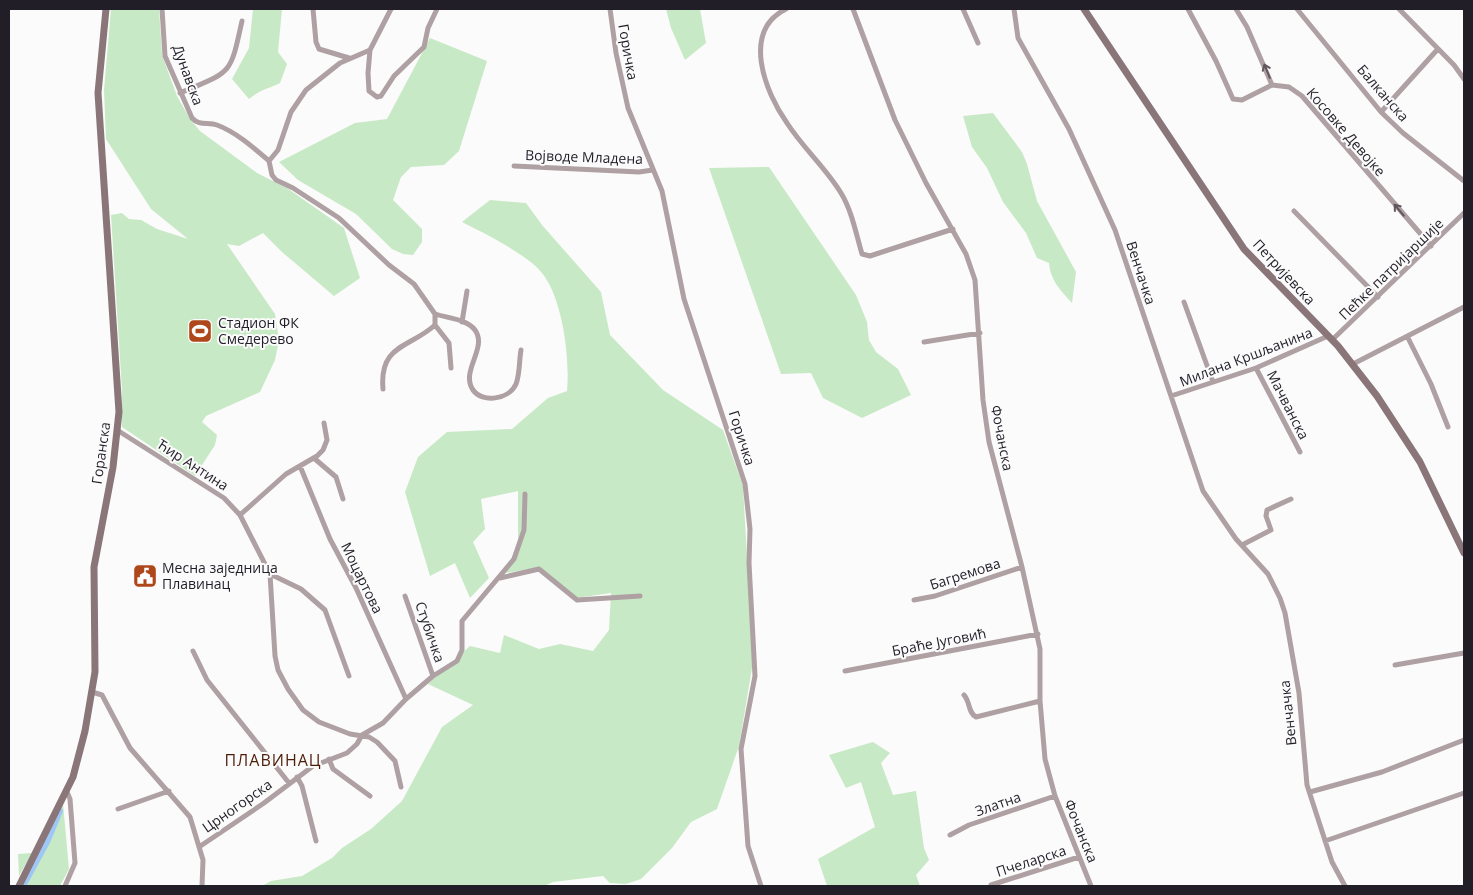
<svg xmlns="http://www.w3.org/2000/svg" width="1473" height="895" viewBox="0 0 1473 895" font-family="'Open Sans',sans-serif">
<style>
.green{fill:#c8e9c5}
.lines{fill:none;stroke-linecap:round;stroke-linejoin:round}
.canal{stroke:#9fc7f6;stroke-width:6}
.minor{stroke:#afa0a3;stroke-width:5}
.secondary{stroke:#8a7579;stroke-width:7}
.oneway{stroke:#61585f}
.labels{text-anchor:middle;stroke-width:4;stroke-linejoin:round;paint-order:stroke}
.street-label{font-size:14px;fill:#221e28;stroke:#fbfbfb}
.poi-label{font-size:14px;fill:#221e28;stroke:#fbfbfb;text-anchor:start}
.quarter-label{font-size:16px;letter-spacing:1px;fill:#4e1d08;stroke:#fbfbfb}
</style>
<rect width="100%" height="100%" fill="#fbfbfb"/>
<!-- green -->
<path class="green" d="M111 9H159L162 55 177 96 190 119 200 131 257 173 287 188 344 228 360 278 334 296 282 252 263 233 239 246 227 244 275 314 279 340 275 360 260 392 206 416 202 422 217 435 215 445 195 476 122 427V390L111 215 122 213 129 219 141 220 157 229 188 239 151 209 106 139 104 90Z
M253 9H282L278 52 287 64 280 83C266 90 263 88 249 99L232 79 249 48Z
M666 9H700L706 43 685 60 671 28Z
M430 38 487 61 459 151 444 165 411 167 401 177 393 200 422 229V242L413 255 403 254 392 249 356 214 298 180 279 162 355 123 387 119Z
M993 113 1022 152 1027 164 1037 201 1076 272 1072 303C1061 291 1050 280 1049 263L1037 258 1026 233 1003 202 987 168 972 147 963 116Z
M769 167 856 295 867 322 869 340 876 352 898 369 911 395 862 418 823 398 811 373 781 374 709 168Z
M490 200 526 203 542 225 601 292 610 335 663 390 723 430 743 486 753 662 739 746 717 809 691 822 672 848 641 879 626 884 610 883 603 876 553 882 544 886H262L271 881 302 876 332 858 342 848 371 829 402 801 442 727 473 705 428 684 470 646 500 653 504 635 539 649 560 644 593 651 609 630 611 593 576 598 540 567 506 573 518 540V491L481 499 485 529 473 542 489 578 470 598 455 563 430 576 405 492 418 457 447 432 512 429 548 398 567 391C570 359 563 299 542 273 528 255 484 233 462 222Z
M873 742 890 753 881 763 893 795 916 791 924 848 929 860 916 875 920 886H827L818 859 875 827 861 782 846 788 829 755Z
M63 803 69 869 60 886H23L47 842Z
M32 853 19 876 18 854Z"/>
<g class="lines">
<!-- canal -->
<path class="canal" d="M23 886 47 842 60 811"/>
<!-- minor -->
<path class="minor" d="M162 9 165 56 192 118C199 126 208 122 217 125 236 132 254 148 269 161
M313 9 316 42 319 49 349 58
M610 9 616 53 628 108 662 191 684 299 745 484 750 529 749 563 755 676 741 749 748 846 761 886
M786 9C741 31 765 92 787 123 803 148 826 168 841 193 852 211 856 234 862 254L870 256 953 229
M853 9 895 120 926 183 966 254 975 280 983 400 989 442 1022 567 1040 649V701L1045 759 1055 796 1091 886
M963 9 978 43
M1014 9 1018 38 1069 129 1115 230 1203 491 1236 539 1268 574 1280 598 1285 613 1299 693 1307 785 1332 862 1345 886
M1188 9 1216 61 1233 99 1242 100 1272 85
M1236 9 1247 27 1272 85 1289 87 1302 96 1431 246
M1297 9 1381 112 1403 133 1464 181
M1399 9 1454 65 1464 79
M370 50 368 73 369 91 377 97 381 96 394 76 424 47 428 28 437 9
M180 93C232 71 230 76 242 21
M1381 112 1437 50
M269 161 272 175 276 180 293 188 339 218 389 265 414 284 435 314V325C410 348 379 344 383 389
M269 161 278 150 291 112 306 90 340 63 370 50 391 9
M514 166 639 172 653 170
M1294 211 1378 297
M1184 302 1213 382
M435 314C447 318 467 319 475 330 488 348 460 371 473 390 482 403 509 400 516 384 520 374 519 361 521 350
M462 322 467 291
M435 325 449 343 451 368
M1408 338 1431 384 1448 427
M1332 340 1464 213
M924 342 980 333
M1353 364 1464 307
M1256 368 1300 452
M1171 396 1256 368 1328 336
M117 430 224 498 240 515 270 574 275 656 278 670 288 689 303 710 319 722 350 734 369 737 377 742 395 761 401 787
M315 459 336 477 343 499
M300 466 330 539 356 588 406 699
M240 515 286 474 317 456 323 450 327 440 324 423
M1242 545 1271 530 1266 516 1267 510 1291 499
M270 574 301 589 325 610 349 676
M500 578 539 569 577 600 640 596
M405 596 433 676
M914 600 935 596 1022 567
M193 651 207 680 289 783
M1395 665 1464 653
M845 671 1038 634
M92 692 102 695 130 748 190 817 203 860 202 886
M964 695C970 701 968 713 976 717L1040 701
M329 759 333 769 370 796
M297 777 302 786 316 841
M1310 792 1382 772 1464 740
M118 809 169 791
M950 835 969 825 1055 796
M1325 841 1464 793
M199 847 264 803 313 766 347 753 357 744 362 735 383 723 406 699 433 676 457 661 462 650V621L514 559 524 530 525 494
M991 885 1079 857
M65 886 75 863 70 799 67 792"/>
<!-- secondary -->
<path class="secondary" d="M1084 9 1244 249 1338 346 1377 396 1420 462 1464 553
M19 886 73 777 85 731 95 672 94 567 113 467 119 412 98 93 106 9"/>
</g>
<!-- one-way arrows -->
<defs><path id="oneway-shaft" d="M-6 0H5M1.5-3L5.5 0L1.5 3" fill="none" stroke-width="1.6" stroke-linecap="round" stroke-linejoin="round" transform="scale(1.25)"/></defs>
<g class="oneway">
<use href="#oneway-shaft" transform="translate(1267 71) rotate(-112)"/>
<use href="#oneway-shaft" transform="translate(1399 210) rotate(-130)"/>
</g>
<!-- icons -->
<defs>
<symbol id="stadium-square" viewBox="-11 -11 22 22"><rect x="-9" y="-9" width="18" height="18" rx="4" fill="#ae481b" stroke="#fbfbfb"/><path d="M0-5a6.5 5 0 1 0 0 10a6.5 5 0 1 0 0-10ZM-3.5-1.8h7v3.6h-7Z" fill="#fff"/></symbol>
<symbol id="civic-square" viewBox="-11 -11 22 22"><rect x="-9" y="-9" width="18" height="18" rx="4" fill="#ae481b" stroke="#fbfbfb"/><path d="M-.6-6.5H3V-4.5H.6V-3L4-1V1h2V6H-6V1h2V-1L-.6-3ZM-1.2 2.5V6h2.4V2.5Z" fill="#fff"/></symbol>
</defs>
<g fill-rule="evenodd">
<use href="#stadium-square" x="186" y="317" width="28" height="28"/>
<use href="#civic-square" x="131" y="562" width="28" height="28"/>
</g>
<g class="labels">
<!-- street labels -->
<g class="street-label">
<text transform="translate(628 52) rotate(80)" y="5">Горичка</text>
<text transform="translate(188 75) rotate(70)" y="5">Дунавска</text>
<text transform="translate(1383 93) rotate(49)" y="5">Балканска</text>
<text transform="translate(1346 132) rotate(49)" y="5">Косовке Девојке</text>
<text transform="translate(584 157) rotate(2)" y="5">Војводе Младена</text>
<text transform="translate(1391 269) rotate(-44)" y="5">Пећке патријаршије</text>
<text transform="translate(1284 272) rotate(47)" y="5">Петријевска</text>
<text transform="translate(1141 273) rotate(72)" y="5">Венчачка</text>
<text transform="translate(1246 357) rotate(-21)" y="5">Милана Кршљанина</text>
<text transform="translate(1288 405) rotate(63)" y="5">Мачванска</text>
<text transform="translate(742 438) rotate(72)" y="5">Горичка</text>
<text transform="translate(1002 438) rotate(79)" y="5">Фочанска</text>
<text transform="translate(101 453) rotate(-82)" y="5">Горанска</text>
<text transform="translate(193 465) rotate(33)" y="5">Ћир Антина</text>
<text transform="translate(965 574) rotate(-18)" y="5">Багремова</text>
<text transform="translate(362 578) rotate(64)" y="5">Моцартова</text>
<text transform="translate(430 632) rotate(71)" y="5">Стубичка</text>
<text transform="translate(939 642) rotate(-11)" y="5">Браће Југовић</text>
<text transform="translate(1288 713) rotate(-96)" y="5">Венчачка</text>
<text transform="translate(998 804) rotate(-19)" y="5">Златна</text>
<text transform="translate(237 806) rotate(-35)" y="5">Црногорска</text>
<text transform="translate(1081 831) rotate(68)" y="5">Фочанска</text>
<text transform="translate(1031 861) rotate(-18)" y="5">Пчеларска</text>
</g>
<!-- poi labels -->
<g class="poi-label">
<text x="218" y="328">Стадион ФК<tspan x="218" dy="16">Смедерево</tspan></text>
<text x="162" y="573">Месна заједница<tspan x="162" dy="16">Плавинац</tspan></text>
</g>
<!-- quarter labels -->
<g class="quarter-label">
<text x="273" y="766">ПЛАВИНАЦ</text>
</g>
</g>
<!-- border -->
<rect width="1473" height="895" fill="none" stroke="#221e28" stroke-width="20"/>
</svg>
